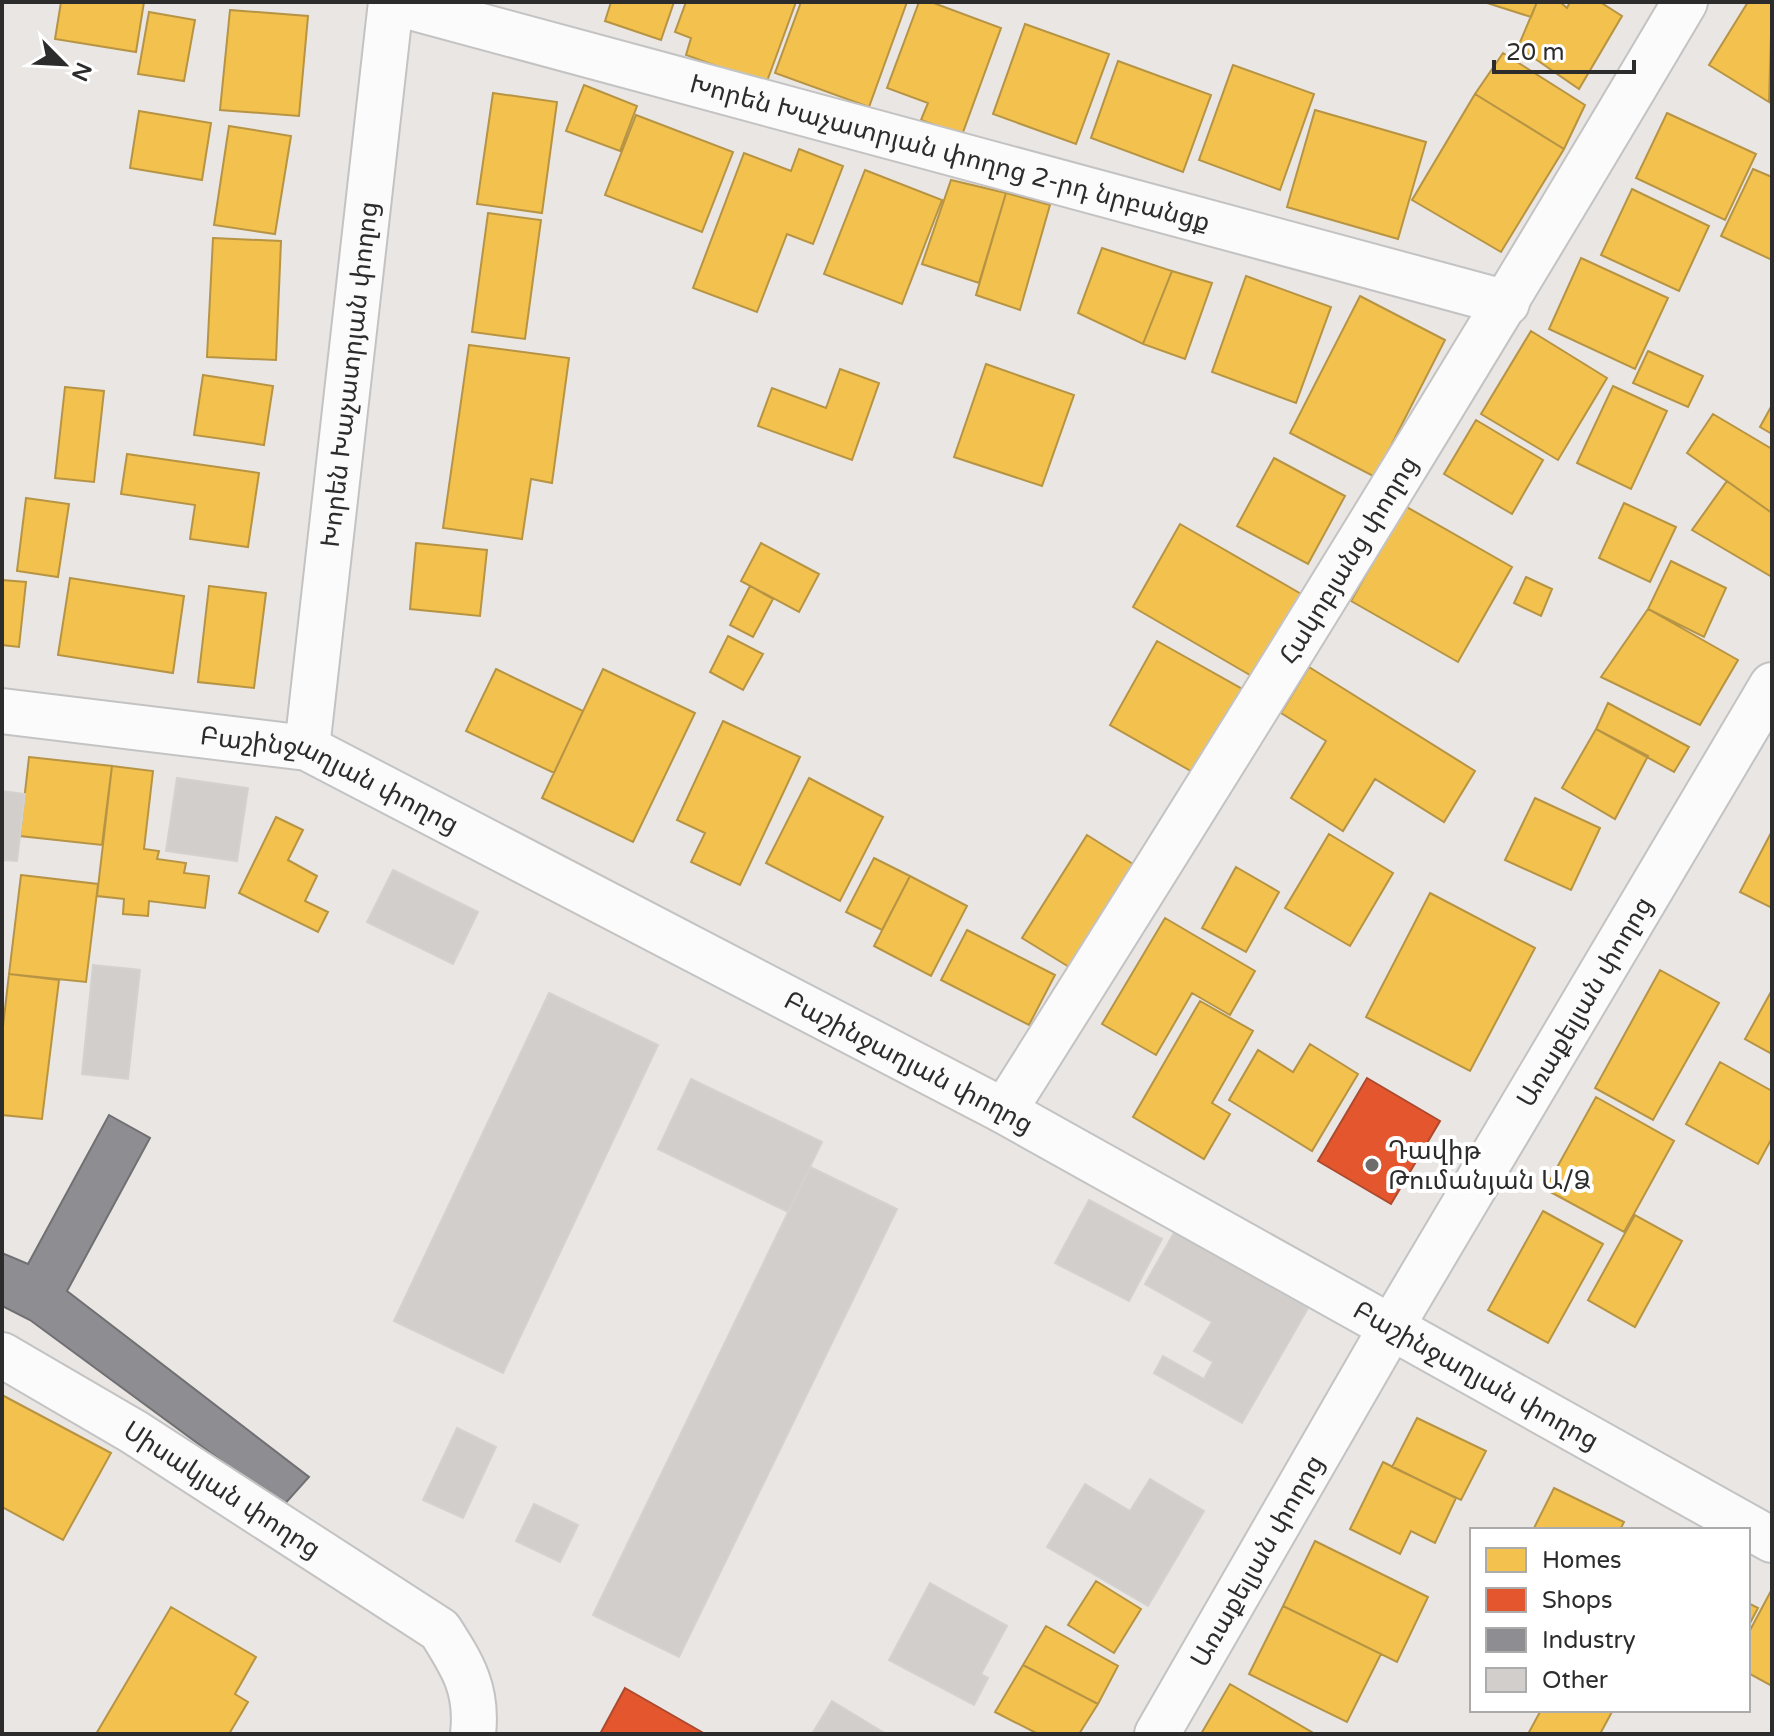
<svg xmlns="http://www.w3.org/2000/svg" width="1774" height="1736" viewBox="0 0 1774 1736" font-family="'Varela Round','Noto Sans Armenian',sans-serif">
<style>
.homes{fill:#f2c14e;stroke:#b79444;stroke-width:2}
.shops{fill:#e4572e;stroke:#ad4a2d;stroke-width:2}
.industry{fill:#8d8d92;stroke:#707073;stroke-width:2}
.building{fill:#d1cecc;stroke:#d4d2cf;stroke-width:2}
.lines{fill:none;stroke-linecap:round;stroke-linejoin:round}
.minor-casing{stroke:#c4c3c3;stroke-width:48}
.tertiary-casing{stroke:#c4c3c3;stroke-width:48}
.secondary-casing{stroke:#c4c3c3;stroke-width:48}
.minor{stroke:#fcfbfb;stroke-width:44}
.tertiary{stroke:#fcfbfb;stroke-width:44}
.secondary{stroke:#fcfbfb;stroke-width:44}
.poi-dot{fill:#6e6d6c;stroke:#fff;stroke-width:3}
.labels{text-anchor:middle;stroke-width:8;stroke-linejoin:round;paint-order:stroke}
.street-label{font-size:26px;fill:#2c2c2c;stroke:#fff}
.poi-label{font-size:26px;fill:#2c2c2c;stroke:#fff;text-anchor:start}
</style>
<rect width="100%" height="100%" fill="#e9e6e3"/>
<!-- homes -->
<path class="homes" d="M61 2H144L136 52 55 39Z
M611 2H674L661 40 605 21Z
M686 2H796L766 84 686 55 691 38 675 32Z
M801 2H907L869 107 775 73Z
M919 2H931L1001 28 962 135 921 120 928 103 887 88Z
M1484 2H1537L1531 17Z
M1537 2H1560L1567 8 1570 2H1600L1622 16 1579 89 1518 47Z
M1748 2H1772L1769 102 1709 65Z
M230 10 308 16 299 116 220 110Z
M149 12 195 20 184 81 138 74Z
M1025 24 1109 54 1076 144 993 114Z
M1503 53 1585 105 1564 149 1475 94Z
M1118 61 1211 95 1183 172 1091 138Z
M1233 65 1314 94 1280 190 1199 160Z
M584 85 637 106 620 151 566 131Z
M493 93 557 102 542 213 477 204Z
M1475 94 1564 149 1501 252 1412 200Z
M1315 110 1426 142 1398 239 1287 207Z
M139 111 211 123 202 180 130 168Z
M1667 113 1756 154 1725 220 1636 178Z
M636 115 733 152 702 232 605 195Z
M229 126 291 136 275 234 214 225Z
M799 149 843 166 813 244 787 234 757 312 693 288 744 153 791 171Z
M1753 169 1772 177V260L1721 236Z
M865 170 942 200 902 304 824 274Z
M951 180 1006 193 979 283 922 264Z
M1632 189 1709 226 1679 291 1601 255Z
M1006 193 1050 205 1020 310 976 295Z
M488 213 541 220 525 339 472 332Z
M213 238 281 241 276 360 207 357Z
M1102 248 1172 271 1143 344 1078 313Z
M1581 258 1668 298 1635 369 1549 329Z
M1172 271 1212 283 1185 359 1143 344Z
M1246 276 1331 307 1296 403 1212 372Z
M1360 296 1445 340 1375 477 1290 433Z
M1531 331 1607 378 1558 460 1481 414Z
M469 345 569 358 552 483 531 479 522 539 443 528Z
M1648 351 1703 376 1688 407 1633 383Z
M986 364 1074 395 1042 486 954 457Z
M840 369 879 383 852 460 758 426 772 388 826 408Z
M203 375 273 386 264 445 194 435Z
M1613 386 1667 411 1631 489 1577 463Z
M65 387 104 391 94 482 55 478Z
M1772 405V434L1760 427Z
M1713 414 1772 449V513L1687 453Z
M1476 420 1543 460 1512 514 1444 474Z
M127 454 259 473 248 547 190 539 195 505 121 494Z
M1274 458 1345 496 1308 564 1237 526Z
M1727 481 1772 513V577L1692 530Z
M26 498 69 504 58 577 17 571Z
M1624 503 1676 527 1650 582 1599 558Z
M1405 506 1512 567 1458 662 1351 601Z
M1180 524 1303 595 1255 678 1133 607Z
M416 543 487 550 480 616 410 609Z
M761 543 819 574 799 612 741 581Z
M1671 561 1726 588 1704 637 1648 609Z
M1526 577 1552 589 1541 616 1514 603Z
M70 578 184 596 173 673 58 655Z
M2 580 26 582 19 647 2 645Z
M209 586 266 593 254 688 198 682Z
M750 586 773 599 753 637 730 625Z
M1648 609 1738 660 1700 725 1601 677Z
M728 636 763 654 743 690 710 672Z
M1157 641 1244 690 1196 774 1110 725Z
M1309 667 1475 771 1444 822 1375 779 1343 831 1291 798 1326 741 1281 713Z
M496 669 583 711 554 773 466 731Z
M603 669 695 713 633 842 542 798Z
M1608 703 1689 747 1674 772 1596 729Z
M723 721 800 757 740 885 691 862 705 833 677 820Z
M1596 729 1648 756 1615 819 1562 788Z
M29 757 112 766 102 845 20 836Z
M112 766 153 771 144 849 159 851 157 859 186 863 184 873 209 876 205 908 149 901 148 916 123 914 124 899 97 896Z
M809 778 883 817 840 901 766 863Z
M1535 798 1600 828 1571 890 1505 860Z
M276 817 303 830 288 860 317 876 305 901 328 912 318 932 239 893Z
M1772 831V908L1740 892Z
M1329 834 1393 873 1350 946 1285 908Z
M1087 835 1133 864 1069 967 1022 938Z
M874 858 910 876 882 930 846 912Z
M1236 867 1279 892 1246 952 1202 928Z
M21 875 98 884 86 982 9 974Z
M910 876 967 906 931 976 874 946Z
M1430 893 1535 948 1470 1071 1366 1017Z
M1165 918 1255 971 1230 1015 1192 993 1156 1055 1102 1024Z
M967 930 1055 975 1029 1025 941 980Z
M1660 970 1719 1003 1653 1120 1595 1088Z
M9 974 59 980 42 1119 2 1115V1035Z
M1772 990V1054L1745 1039Z
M1200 1001 1253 1031 1212 1103 1230 1114 1204 1159 1133 1117Z
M1310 1044 1358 1074 1312 1151 1229 1100 1258 1050 1293 1072Z
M1720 1062 1772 1091V1138L1758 1164 1686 1124Z
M1596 1097 1674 1141 1624 1232 1545 1189Z
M1543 1211 1603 1244 1548 1343 1488 1310Z
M1635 1215 1682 1241 1635 1327 1588 1300Z
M2 1395 111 1453 63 1540 2 1507Z
M1417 1418 1486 1451 1461 1500 1392 1467Z
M1383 1462 1456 1498 1435 1543 1411 1531 1400 1554 1350 1529Z
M1554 1488 1624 1522 1620 1530H1533Z
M1315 1541 1428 1597 1397 1662 1283 1606Z
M1096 1581 1141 1609 1114 1653 1068 1625Z
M1772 1589V1686L1748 1673V1634Z
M1748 1603 1758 1608 1748 1627Z
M1283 1606 1381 1654 1347 1722 1249 1674Z
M171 1607 256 1657 235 1694 248 1702 229 1734H96Z
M1046 1626 1118 1666 1098 1704 1023 1665Z
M1023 1665 1098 1704 1079 1734H1038L995 1712Z
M1230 1684 1315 1734H1201Z
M1541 1710H1613L1600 1734H1528Z"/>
<!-- shops -->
<path class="shops" d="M1367 1078 1440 1121 1391 1204 1318 1161Z
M625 1688 705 1734H600Z"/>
<!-- industry -->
<path class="industry" d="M109 1115 150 1138 67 1291 309 1477 283 1506 30 1320 2 1306V1253L28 1264Z"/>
<!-- building -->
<path class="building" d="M177 778 248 788 237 861 166 851Z
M2 791 25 794 17 861 2 860Z
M393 870 478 912 453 964 367 922Z
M93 965 140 970 128 1079 82 1074Z
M549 993 658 1045 503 1373 394 1321Z
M691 1079 822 1142 788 1212 658 1149Z
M810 1167 897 1209 679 1657 593 1615Z
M1089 1200 1162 1239 1129 1301 1055 1263Z
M1175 1231 1308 1308 1242 1423 1154 1373 1163 1356 1204 1379 1213 1362 1194 1351 1212 1322 1145 1284Z
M457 1428 496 1447 463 1518 423 1500Z
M1150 1479 1204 1511 1148 1606 1047 1547 1085 1484 1130 1511Z
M534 1504 578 1525 560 1562 516 1541Z
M930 1583 1007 1626 981 1674 988 1678 974 1705 889 1660Z
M832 1701 886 1734H812Z"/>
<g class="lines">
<defs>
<g id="minor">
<path id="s1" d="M392 2 1507 303"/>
<path id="s2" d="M307 748 391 2"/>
<path id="s3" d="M1004 1111C1236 744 1464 376 1685 2"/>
<path id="s4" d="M2 1355 134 1432 440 1630C463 1666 478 1690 473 1734"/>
</g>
<g id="tertiary">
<path id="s5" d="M1157 1734 1392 1326 1772 685"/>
</g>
<g id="secondary">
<path id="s6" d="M2 711 307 748 1004 1111 1772 1540"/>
</g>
</defs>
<!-- minor casing -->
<use href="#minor" class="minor-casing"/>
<!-- tertiary casing -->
<use href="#tertiary" class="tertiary-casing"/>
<!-- secondary casing -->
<use href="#secondary" class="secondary-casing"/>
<!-- minor -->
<use href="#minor" class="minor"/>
<!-- tertiary -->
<use href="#tertiary" class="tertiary"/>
<!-- secondary -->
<use href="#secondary" class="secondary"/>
</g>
<!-- markers -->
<circle class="poi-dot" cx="1372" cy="1165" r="8"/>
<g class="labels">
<!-- street labels -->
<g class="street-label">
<text dy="9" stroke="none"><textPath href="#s1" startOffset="578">Խորեն Խաչատրյան փողոց 2-րդ նրբանցք</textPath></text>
<text dy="9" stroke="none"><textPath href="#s2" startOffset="376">Խորեն Խաչատրյան փողոց</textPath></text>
<text dy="9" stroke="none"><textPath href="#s3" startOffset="650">Հակոբյանց փողոց</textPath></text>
<text dy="9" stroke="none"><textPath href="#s6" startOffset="338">Բաշինջաղյան փողոց</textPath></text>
<text dy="9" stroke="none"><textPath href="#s5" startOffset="848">Առաքելյան փողոց</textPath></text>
<text dy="9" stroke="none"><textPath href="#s6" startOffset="986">Բաշինջաղյան փողոց</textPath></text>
<text dy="9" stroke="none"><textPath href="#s6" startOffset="1634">Բաշինջաղյան փողոց</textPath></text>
<text dy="9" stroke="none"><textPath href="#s4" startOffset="258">Սիսակյան փողոց</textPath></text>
<text dy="9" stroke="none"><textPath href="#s5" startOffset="200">Առաքելյան փողոց</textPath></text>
</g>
<!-- poi labels -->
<g class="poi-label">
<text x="1388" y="1159">Դավիթ<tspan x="1388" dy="30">Թումանյան Ա/Ձ</tspan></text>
</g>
</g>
<!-- border -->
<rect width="1774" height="1736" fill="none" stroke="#2c2c2c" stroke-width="8"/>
<!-- legend -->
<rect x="1470" y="1528" width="280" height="184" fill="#ffffff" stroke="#ababab" stroke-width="2"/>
<rect x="1486" y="1548" width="40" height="24" fill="#f2c14e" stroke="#ababab" stroke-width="2"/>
<text x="1542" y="1568" font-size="24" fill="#2c2c2c">Homes</text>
<rect x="1486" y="1588" width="40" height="24" fill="#e4572e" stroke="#ababab" stroke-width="2"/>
<text x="1542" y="1608" font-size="24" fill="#2c2c2c">Shops</text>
<rect x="1486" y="1628" width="40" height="24" fill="#8d8d92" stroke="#ababab" stroke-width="2"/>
<text x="1542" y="1648" font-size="24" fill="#2c2c2c">Industry</text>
<rect x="1486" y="1668" width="40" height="24" fill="#d1cecc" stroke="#ababab" stroke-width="2"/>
<text x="1542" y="1688" font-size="24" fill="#2c2c2c">Other</text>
<!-- north arrow -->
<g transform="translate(64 64) rotate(114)" stroke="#ffffff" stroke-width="6" paint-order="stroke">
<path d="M0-6L14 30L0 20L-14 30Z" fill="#2c2c2c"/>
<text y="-12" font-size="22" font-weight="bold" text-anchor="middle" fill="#2c2c2c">N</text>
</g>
<!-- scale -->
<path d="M1494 60v12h140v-12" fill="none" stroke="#2c2c2c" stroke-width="4"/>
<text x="1506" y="60" font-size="24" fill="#2c2c2c" stroke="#ffffff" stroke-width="6" paint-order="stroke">20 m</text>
</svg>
